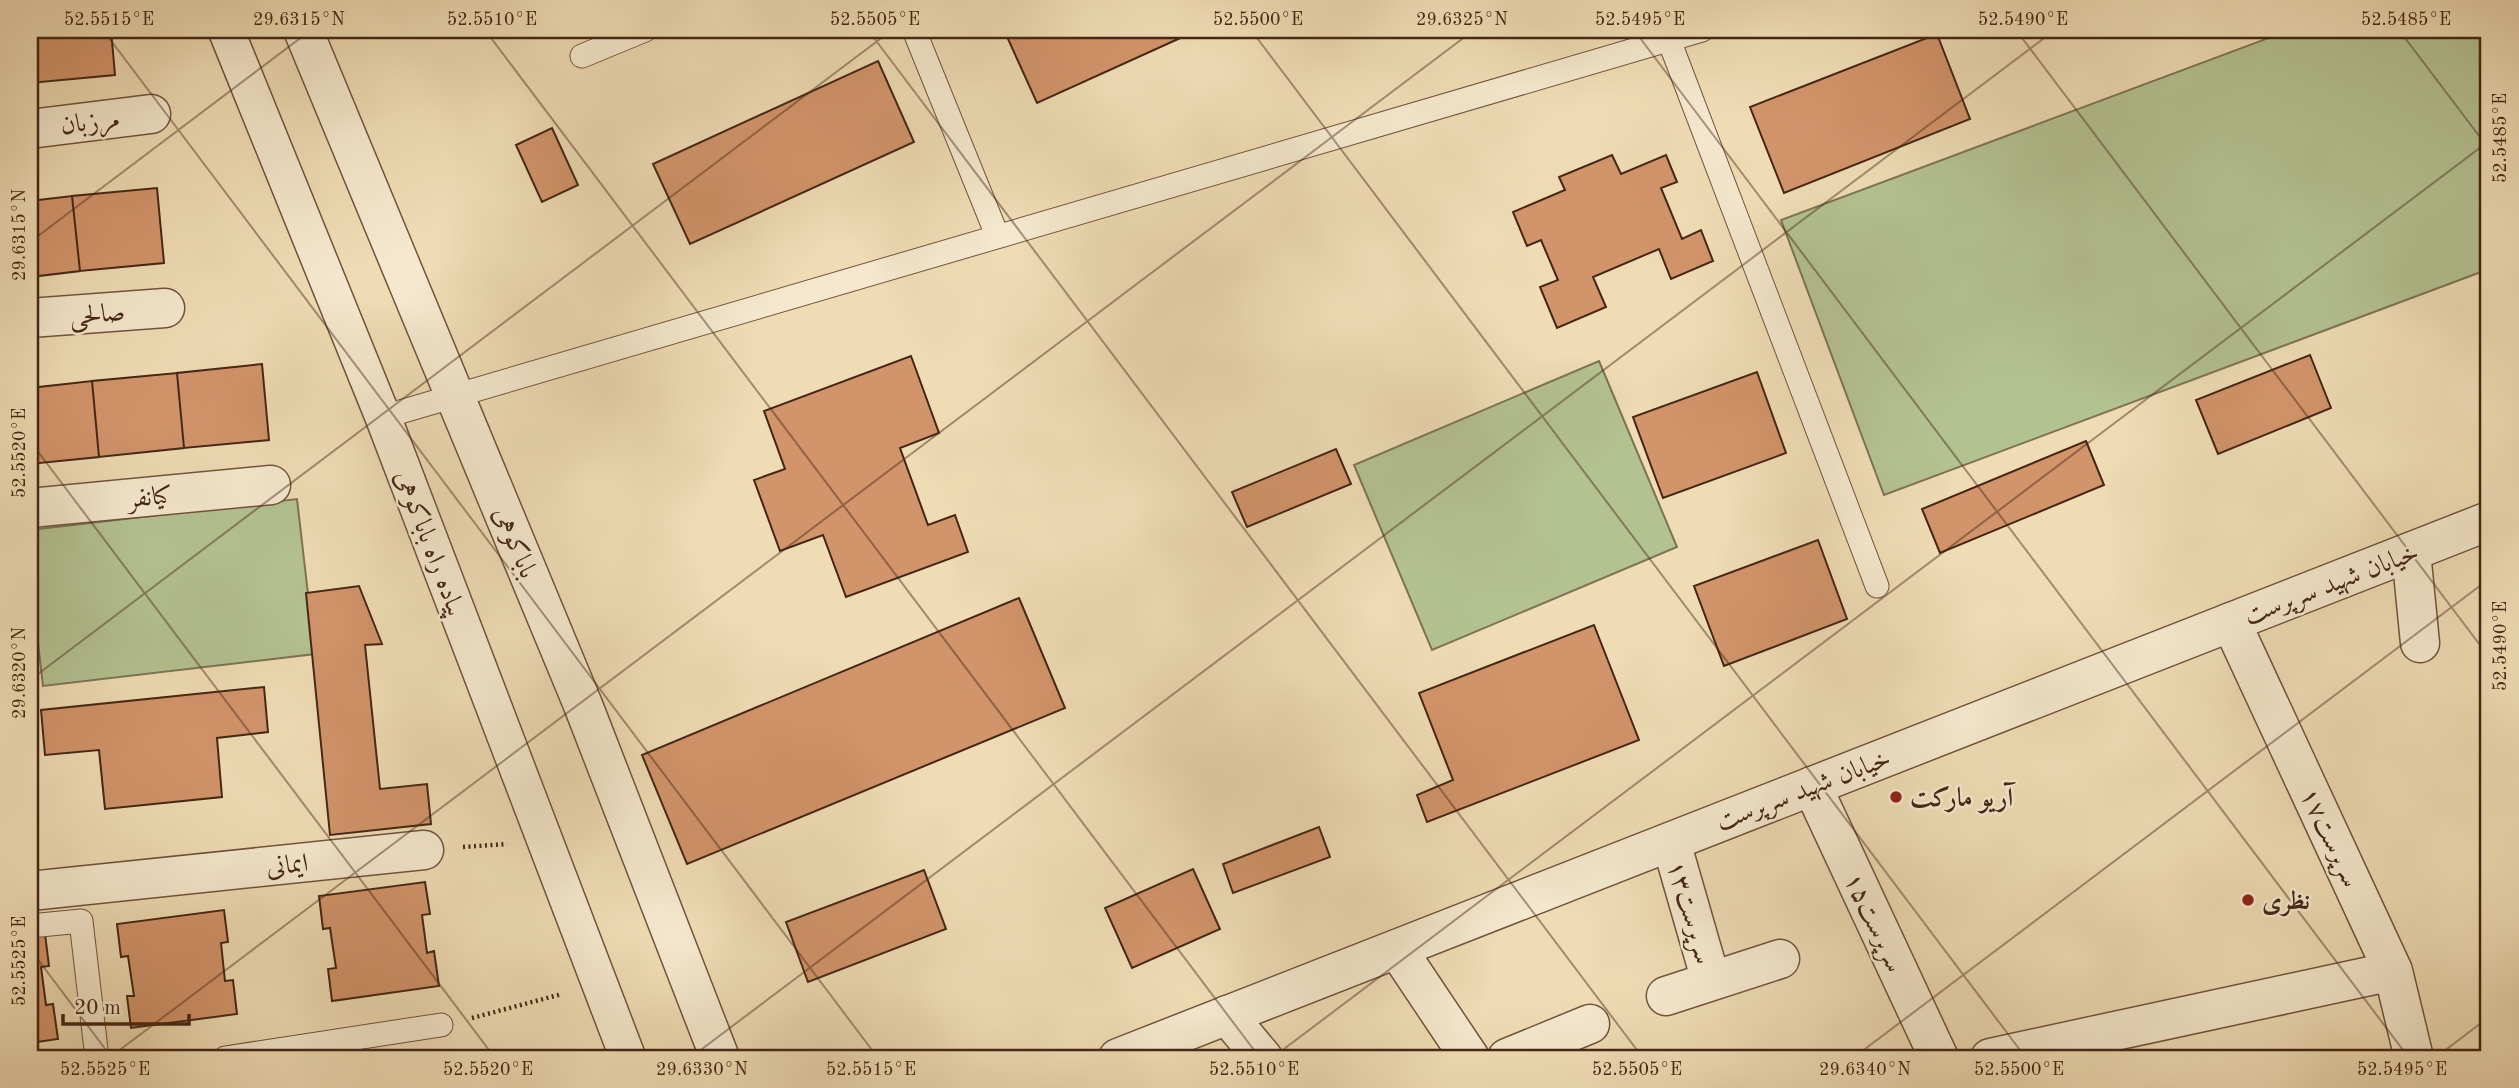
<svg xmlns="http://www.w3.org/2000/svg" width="2519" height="1088" viewBox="0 0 2519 1088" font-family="'Old Standard TT',Amiri,serif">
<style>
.green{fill:#b4c291;stroke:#7c7454;stroke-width:2}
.building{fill:#d2946b;stroke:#452616;stroke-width:2}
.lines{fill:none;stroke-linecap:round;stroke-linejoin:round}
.service-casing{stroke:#70543e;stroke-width:25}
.pedestrian-casing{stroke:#70543e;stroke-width:38}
.minor-casing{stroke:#70543e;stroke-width:41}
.tertiary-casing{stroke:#70543e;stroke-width:41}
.path{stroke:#452616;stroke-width:4.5;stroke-dasharray:2 3.5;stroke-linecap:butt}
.service{stroke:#f5e8ce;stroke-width:23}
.pedestrian{stroke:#f5e8ce;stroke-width:35}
.minor{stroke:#f5e8ce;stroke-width:38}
.tertiary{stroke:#f5e8ce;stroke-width:38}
.ticks{fill:none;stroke:#452616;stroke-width:2;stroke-opacity:0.45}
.poi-dot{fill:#8f2418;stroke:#f5e8ce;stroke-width:2.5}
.labels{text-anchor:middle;stroke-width:5;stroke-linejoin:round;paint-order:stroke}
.street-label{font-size:26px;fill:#452616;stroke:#f5e8ce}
.poi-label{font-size:26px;font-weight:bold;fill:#452616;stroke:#f5e8ce;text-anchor:start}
.neatline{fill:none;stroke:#452616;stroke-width:2.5}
.ticks-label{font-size:18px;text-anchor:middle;fill:#452616}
</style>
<rect width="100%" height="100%" fill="#efdcb4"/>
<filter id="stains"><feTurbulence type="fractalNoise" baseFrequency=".00286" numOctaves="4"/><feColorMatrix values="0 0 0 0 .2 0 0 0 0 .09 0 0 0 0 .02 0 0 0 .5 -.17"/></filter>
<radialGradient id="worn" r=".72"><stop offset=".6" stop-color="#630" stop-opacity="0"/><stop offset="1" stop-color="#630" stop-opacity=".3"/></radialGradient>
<!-- green -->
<path class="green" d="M2290 30H2489V269L1884 495 1781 220Z
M1599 361 1677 547 1432 650 1354 465Z
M297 499 315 654 43 686 30 574V530Z"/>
<!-- building -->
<path class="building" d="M30 30H111L115 75 30 83Z
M1004 30H1198L1037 103Z
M1937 34 1970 119 1784 193 1750 107Z
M878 61 914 142 690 244 653 164Z
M552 128 578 185 542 202 516 145Z
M1612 155 1621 174 1666 155 1677 182 1661 188 1682 239 1701 230 1713 261 1671 279 1659 249 1593 277 1606 307 1557 328 1540 287 1558 280 1541 240 1527 246 1513 212 1565 190 1559 177Z
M157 188 164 263 80 271 72 196Z
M72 196 80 271 30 277V201Z
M2310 355 2331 408 2218 454 2196 400Z
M911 356 939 433 900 448 928 525 955 515 968 552 846 597 823 535 780 551 754 480 785 469 764 411Z
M262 364 269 440 184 448 177 373Z
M1757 372 1786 453 1663 498 1633 417Z
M177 373 184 448 99 457 92 381Z
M92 381 99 457 30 464V388Z
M2086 441 2104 485 1940 553 1922 509Z
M1336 449 1351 484 1247 527 1232 492Z
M1818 540 1847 619 1724 666 1694 586Z
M359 586 382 644 365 645 380 789 427 784 431 824 330 835 306 593Z
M1019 598 1065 708 687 864 642 755Z
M1594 625 1639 740 1427 822 1417 795 1453 780 1419 693Z
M264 687 268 732 217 738 222 797 105 809 99 750 45 755 41 710Z
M1319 827 1330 857 1233 893 1223 864Z
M1193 869 1220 929 1132 968 1105 908Z
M924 870 946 929 808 982 786 922Z
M425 882 430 914 422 915 427 953 434 951 439 986 332 1001 328 969 336 968 330 928 323 929 319 896Z
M224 910 228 942 221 943 225 981 233 980 237 1014 131 1028 127 996H134L128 956 121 957 117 924Z
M45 934 49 966 41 967 46 1005 53 1004 58 1039 30 1043V936Z"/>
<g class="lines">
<defs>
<path id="service" d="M914 30 997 235
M1669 40 1877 586
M582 56 645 30
M383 417 1702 30
M30 926 81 921 97 1058
M225 1058 441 1025"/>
<path id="pedestrian" d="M226 30 383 417 628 1058"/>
<path id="minor" d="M30 129 151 114
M30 318 165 308
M30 508 271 485
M2411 552 2420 643
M2231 622 2393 971 2414 1058
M1812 786 1939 1058
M1671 842 1711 981
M30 891 424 850
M1397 949 1470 1058
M1666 996 1780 959
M1227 1015 1263 1058
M1507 1058 1590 1024
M1990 1058 2393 971"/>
<path id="tertiary" d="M303 30 583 705 720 1058
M1118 1058 2489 521"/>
</defs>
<!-- service casing -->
<use href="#service" class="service-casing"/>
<!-- pedestrian casing -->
<use href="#pedestrian" class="pedestrian-casing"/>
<!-- minor casing -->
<use href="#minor" class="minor-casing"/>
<!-- tertiary casing -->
<use href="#tertiary" class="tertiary-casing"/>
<!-- path -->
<path class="path" d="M463 847 507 844
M472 1018 562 994"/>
<!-- service -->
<use href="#service" class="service"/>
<!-- pedestrian -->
<use href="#pedestrian" class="pedestrian"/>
<!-- minor -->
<use href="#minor" class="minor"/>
<!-- tertiary -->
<use href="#tertiary" class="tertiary"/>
</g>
<!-- ticks -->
<path class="ticks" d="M103 30 878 1058M485 30 1260 1058M868 30 1643 1058M1251 30 2026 1058M1634 30 2409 1058M2016 30 2489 657M2399 30 2489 149M30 242 311 30M30 441 495 1058M30 680 892 30M30 949 112 1058M109 1058 1474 30M690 1058 2055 30M1272 1058 2489 141M1853 1058 2489 579M2435 1058 2489 1017"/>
<!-- markers -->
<g class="poi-dot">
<circle cx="1896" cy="797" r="7"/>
<circle cx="2248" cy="900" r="7"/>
</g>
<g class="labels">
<!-- street labels -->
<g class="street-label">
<text transform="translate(90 121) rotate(-7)" y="9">مرزبان</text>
<text transform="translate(97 313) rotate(-5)" y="9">صالحی</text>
<text transform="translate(150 496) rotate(-6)" y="9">کیانفر</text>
<text transform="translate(516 542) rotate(67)" y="9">باباکوهی</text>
<text transform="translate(431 543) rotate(69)" y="9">پیاده راه باباکوهی</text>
<text transform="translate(2331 583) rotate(-21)" y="9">خیابان شهید سرپرست</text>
<text transform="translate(1803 789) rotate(-21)" y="9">خیابان شهید سرپرست</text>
<text transform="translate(2331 837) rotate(65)" y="9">سرپرست۱۷</text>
<text transform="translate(287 864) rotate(-6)" y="9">ایمانی</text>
<text transform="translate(1691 912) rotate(74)" y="9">سرپرست۱۳</text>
<text transform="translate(1875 922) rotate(65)" y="9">سرپرست۱۵</text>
</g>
<!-- poi labels -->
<g class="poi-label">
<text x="1910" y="806">آریو مارکت</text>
<text x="2262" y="909">نظری</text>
</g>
</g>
<!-- margin -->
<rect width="2519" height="1088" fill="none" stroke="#efdcb4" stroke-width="77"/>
<!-- scale -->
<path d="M63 1014v10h126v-10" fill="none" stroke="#452616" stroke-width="3.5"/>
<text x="74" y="1014" font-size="21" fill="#452616" stroke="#f5e8ce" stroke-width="5" paint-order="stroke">20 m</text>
<rect x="38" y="38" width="2442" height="1012" class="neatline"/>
<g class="ticks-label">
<text x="109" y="25">52.5515°E</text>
<text x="299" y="25">29.6315°N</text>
<text x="492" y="25">52.5510°E</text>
<text x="875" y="25">52.5505°E</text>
<text x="1258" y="25">52.5500°E</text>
<text x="1462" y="25">29.6325°N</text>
<text x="1640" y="25">52.5495°E</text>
<text x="2023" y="25">52.5490°E</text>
<text x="2406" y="25">52.5485°E</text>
<text transform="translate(2500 138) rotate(-90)" y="6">52.5485°E</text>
<text transform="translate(19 235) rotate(-90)" y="6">29.6315°N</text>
<text transform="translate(19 453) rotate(-90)" y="6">52.5520°E</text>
<text transform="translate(2500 646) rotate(-90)" y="6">52.5490°E</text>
<text transform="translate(19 673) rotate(-90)" y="6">29.6320°N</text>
<text transform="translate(19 961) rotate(-90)" y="6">52.5525°E</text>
<text x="105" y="1075">52.5525°E</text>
<text x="488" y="1075">52.5520°E</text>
<text x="702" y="1075">29.6330°N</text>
<text x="871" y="1075">52.5515°E</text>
<text x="1254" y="1075">52.5510°E</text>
<text x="1637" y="1075">52.5505°E</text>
<text x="1865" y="1075">29.6340°N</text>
<text x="2019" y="1075">52.5500°E</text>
<text x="2402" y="1075">52.5495°E</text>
</g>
<rect width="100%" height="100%" filter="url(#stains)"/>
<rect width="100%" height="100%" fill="url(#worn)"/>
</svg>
